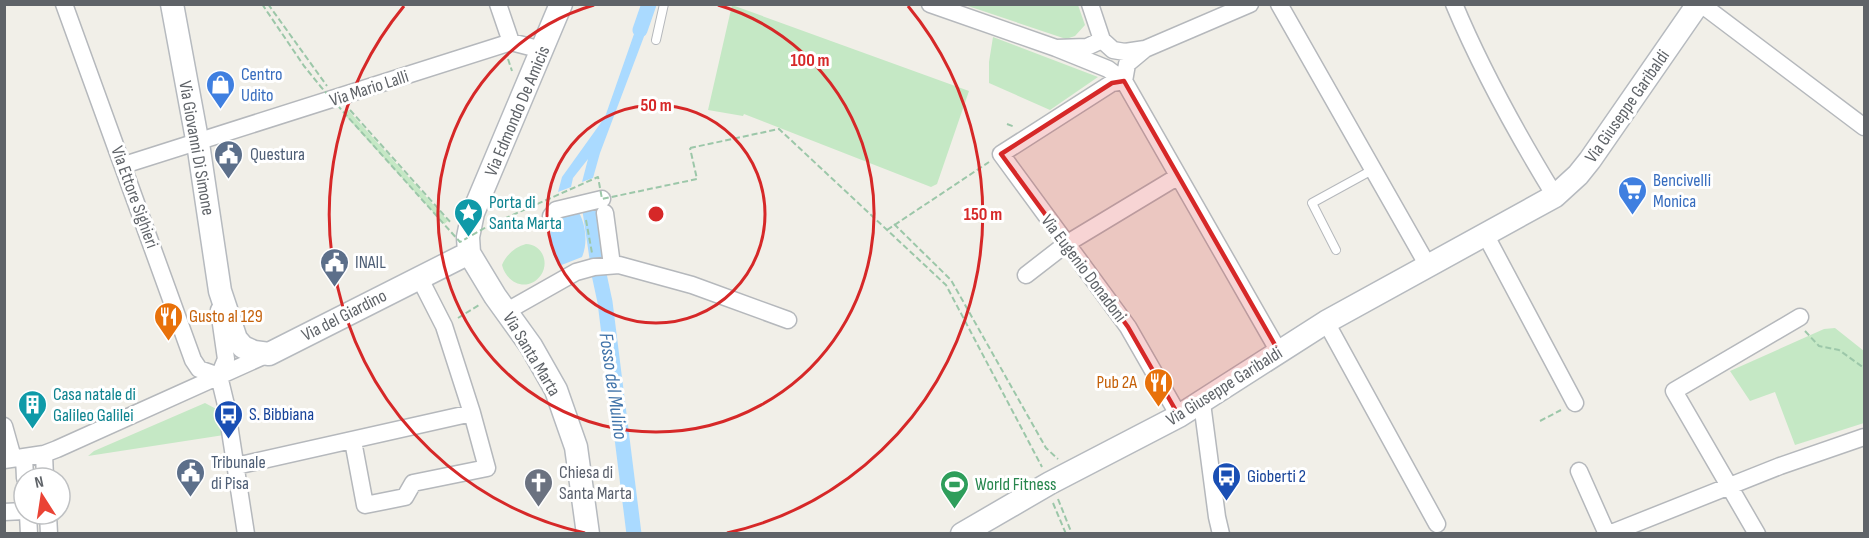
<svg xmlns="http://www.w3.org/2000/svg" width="1869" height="538" viewBox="0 0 1869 538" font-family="'Sofia Sans Condensed',sans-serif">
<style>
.green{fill:#c5e8c5}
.water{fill:#aadaff}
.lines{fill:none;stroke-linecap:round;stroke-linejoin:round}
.canal{stroke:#aadaff;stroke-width:15}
.lane-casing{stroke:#b5b8bc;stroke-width:10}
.street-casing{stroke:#b5b8bc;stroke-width:19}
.secondary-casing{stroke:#b6babf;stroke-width:25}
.path{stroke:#9cc7a9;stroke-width:2;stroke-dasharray:6 3;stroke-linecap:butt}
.lane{stroke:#fff;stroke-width:8}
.street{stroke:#fff;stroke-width:16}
.secondary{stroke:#fff;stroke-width:22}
.path-bridge{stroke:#9cc7a9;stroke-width:2;stroke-dasharray:6 3;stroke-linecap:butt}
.marked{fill:#d62828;fill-opacity:0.2;stroke:#d62828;stroke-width:4.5;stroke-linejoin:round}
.ring{fill:none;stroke:#d62828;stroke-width:3}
.labels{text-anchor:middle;stroke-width:6;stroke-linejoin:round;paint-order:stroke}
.shop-label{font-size:18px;fill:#366cbe;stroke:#fff;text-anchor:start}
.street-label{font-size:18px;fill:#5f6368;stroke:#fff}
.service-label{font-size:18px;fill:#4e5e75;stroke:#fff;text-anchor:start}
.culture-label{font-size:18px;fill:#0d838f;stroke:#fff;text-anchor:start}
.food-label{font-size:18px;fill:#c56008;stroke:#fff;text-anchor:start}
.transit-label{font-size:18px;fill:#164399;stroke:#fff;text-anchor:start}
.worship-label{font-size:18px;fill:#5b616d;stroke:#fff;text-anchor:start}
.leisure-label{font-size:18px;fill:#27864d;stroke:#fff;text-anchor:start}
.water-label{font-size:20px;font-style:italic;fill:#4174aa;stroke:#fff}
.centre{fill:#d62828;stroke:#fff;stroke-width:3}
.ring-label{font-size:18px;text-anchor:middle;font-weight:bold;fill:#d62828;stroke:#fff;stroke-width:6;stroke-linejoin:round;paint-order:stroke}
</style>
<rect width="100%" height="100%" fill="#f1efe8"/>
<!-- green -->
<path class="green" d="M732 5 969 91 937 184 931 187 744 114 743 116 708 110Z
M965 5H1078L1085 25 1075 36 1066 39Z
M993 37 1098 77 1050 110 989 83V62Z
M348 110 448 221 444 224 344 114Z
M526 244C541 244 550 261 541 275 529 292 507 285 502 265 506 255 515 247 526 244Z
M1835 328 1864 351V423L1795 445 1775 392 1750 401 1730 371 1824 329Z
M205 403 220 411 224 435 88 456 94 451Z"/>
<!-- water -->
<path class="water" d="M654 10 600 153 593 178 582 182 588 159 573 178 571 187 558 192 562 177 605 117 641 14Z
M578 211C586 224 588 243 582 257L559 266C549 250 546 230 558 214Z"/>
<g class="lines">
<!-- canal -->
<path class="canal" d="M640 30 649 4
M589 204 597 258
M599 274 605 302 634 534"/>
<defs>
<path id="lane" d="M656 40 664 4
M1336 250 1312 203 1374 169"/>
<path id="street" d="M64 4 193 360 199 369 219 376
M498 4 511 42
M930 4 1056 48 1087 47 1102 40
M1090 4 1102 40 1113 50 1125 52 1145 49 1250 4
M1279 4 1428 266
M1454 4C1482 71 1517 134 1555 196
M1701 4 1864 127
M1056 48 1108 69 1124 81 1279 352
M1145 49 1127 64 1124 81 1112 83 1001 154 1128 327 1179 416
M124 165 511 42 542 50
M605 213 612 265
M551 216 556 210 602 199
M1485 234 1575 403
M1026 275 1066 244 1177 177
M507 311 576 272 594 267 619 265 692 285 788 320
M1326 322 1437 524
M219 376 226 405 246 534
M219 376 226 359 219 310
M1202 403 1217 517 1221 534
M4 426 13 458
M353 441 365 505 405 497 413 483 487 468 472 413
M44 454 45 478
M24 457 25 478
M4 460 44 454 57 449 268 354
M236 466 472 413 444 326 419 277
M1579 471 1607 534
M4 512 24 511
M28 514 29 534
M48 514 49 534
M1609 534 1780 466 1864 437
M1757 534 1674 391 1800 317"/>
<path id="secondary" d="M172 4 199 150 220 291 236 339 243 347 254 352 269 354 469 253
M561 4 473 213 468 237 469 253 495 296 531 346 556 390 576 447 588 534
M962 534 1050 483 1179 416 1326 322 1555 196 1578 175 1590 160 1698 4"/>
</defs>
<!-- lane casing -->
<use href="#lane" class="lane-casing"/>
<!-- street casing -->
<use href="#street" class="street-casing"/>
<!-- secondary casing -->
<use href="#secondary" class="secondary-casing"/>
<!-- path -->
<path class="path" d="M268 4 327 86
M508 59 512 71
M350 110 452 224
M1007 124 1015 127
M690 148 779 129 946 285 1042 467
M586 220 592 253
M894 224 951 280 1046 448 1058 459
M887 230 989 162
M458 318 479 305
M1805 331 1819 346 1839 350 1864 368
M1540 421 1561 410
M1058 499 1072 534
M1053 503 1066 534"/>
<!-- lane -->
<use href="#lane" class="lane"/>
<!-- street -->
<use href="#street" class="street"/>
<!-- secondary -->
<use href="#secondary" class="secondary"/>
<!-- path-bridge -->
<path class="path-bridge" d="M262 4 304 66 321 87 460 242 490 225 598 177 602 199 697 179 690 148"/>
</g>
<!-- marked area -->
<path class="marked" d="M1124 81 1279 352 1179 416 1128 327 1001 154 1112 83Z"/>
<!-- distance rings -->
<g class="ring">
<circle cx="656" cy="214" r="109"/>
<path d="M718 5A218 218 0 1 1 594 5"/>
<path d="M585 533A327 327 0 0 1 404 6M908 6A327 327 0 0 1 727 533"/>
</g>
<!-- icons -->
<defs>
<symbol id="shop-pin" viewBox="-11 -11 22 30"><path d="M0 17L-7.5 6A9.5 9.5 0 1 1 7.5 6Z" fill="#3f7fe0" stroke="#fff"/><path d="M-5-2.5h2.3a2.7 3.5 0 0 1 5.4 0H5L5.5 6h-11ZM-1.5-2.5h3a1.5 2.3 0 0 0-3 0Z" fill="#fff"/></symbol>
<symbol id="civic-pin" viewBox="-11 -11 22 30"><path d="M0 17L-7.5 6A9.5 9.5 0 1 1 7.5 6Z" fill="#5c6f8a" stroke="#fff"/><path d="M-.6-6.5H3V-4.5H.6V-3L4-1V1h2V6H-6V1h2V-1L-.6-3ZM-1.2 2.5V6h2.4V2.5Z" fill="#fff"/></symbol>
<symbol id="supermarket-pin" viewBox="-11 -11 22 30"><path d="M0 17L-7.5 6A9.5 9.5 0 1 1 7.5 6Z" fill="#3f7fe0" stroke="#fff"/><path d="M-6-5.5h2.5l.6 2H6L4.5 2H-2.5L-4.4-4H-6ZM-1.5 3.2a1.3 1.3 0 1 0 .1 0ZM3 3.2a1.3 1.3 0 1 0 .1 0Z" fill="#fff"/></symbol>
<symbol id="sight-pin" viewBox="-11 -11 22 30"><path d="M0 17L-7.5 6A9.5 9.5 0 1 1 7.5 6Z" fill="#0f9aa8" stroke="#fff"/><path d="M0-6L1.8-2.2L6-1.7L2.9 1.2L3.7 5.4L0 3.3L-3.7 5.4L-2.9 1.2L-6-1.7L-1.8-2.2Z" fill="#fff"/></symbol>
<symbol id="restaurant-pin" viewBox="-11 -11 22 30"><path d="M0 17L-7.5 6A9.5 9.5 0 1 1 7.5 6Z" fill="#e8710a" stroke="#fff"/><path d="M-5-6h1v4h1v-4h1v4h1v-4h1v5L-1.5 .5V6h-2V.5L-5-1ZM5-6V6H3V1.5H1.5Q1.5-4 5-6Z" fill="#fff"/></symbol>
<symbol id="building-pin" viewBox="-11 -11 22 30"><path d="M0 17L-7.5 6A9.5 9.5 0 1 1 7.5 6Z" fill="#0f9aa8" stroke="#fff"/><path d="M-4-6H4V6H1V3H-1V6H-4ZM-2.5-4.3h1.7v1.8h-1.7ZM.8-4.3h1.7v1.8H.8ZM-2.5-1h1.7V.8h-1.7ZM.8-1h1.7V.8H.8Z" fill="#fff"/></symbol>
<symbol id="bus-pin" viewBox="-11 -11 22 30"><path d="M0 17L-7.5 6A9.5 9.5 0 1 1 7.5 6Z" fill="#1a4fb4" stroke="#fff"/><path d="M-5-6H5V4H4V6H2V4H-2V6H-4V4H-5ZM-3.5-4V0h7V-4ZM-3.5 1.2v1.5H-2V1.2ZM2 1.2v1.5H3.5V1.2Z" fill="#fff"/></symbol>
<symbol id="church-pin" viewBox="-11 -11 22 30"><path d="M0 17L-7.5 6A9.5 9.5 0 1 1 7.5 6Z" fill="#6b7280" stroke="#fff"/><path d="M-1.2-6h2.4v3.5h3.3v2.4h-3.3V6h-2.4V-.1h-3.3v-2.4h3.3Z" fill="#fff"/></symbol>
<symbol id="stadium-pin" viewBox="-11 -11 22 30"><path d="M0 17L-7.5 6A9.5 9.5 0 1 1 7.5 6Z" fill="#2e9e5b" stroke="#fff"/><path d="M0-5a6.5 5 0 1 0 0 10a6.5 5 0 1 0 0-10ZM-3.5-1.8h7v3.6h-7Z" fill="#fff"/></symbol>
</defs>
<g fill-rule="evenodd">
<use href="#shop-pin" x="204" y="68" width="33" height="45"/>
<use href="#civic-pin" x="212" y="138" width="33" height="45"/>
<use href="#supermarket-pin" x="1616" y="174" width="33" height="45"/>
<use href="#sight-pin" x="452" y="196" width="33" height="45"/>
<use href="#civic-pin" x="318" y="246" width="33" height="45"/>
<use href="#restaurant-pin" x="152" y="300" width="33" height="45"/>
<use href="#restaurant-pin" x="1142" y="366" width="33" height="45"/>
<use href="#building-pin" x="16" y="388" width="33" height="45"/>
<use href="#bus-pin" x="212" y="398" width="33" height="45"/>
<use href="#civic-pin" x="174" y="456" width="33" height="45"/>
<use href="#bus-pin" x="1210" y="460" width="33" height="45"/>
<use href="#church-pin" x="522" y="466" width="33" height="45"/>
<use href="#stadium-pin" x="938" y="468" width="33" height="45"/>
</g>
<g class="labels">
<!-- shop labels -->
<g class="shop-label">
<text x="241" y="80">Centro<tspan x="241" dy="21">Udito</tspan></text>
<text x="1653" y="186">Bencivelli<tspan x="1653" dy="21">Monica</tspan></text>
</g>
<!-- street labels -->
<g class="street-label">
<text transform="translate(369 88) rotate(-18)" y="6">Via Mario Lalli</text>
<text transform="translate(1627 106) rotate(-55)" y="6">Via Giuseppe Garibaldi</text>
<text transform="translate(517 111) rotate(-67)" y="6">Via Edmondo De Amicis</text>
<text transform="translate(197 148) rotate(80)" y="6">Via Giovanni Di Simone</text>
<text transform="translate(135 197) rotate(70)" y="6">Via Ettore Sighieri</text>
<text transform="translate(1084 268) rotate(53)" y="6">Via Eugenio Donadoni</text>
<text transform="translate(344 315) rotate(-27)" y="6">Via del Giardino</text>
<text transform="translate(532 354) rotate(59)" y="6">Via Santa Marta</text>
<text transform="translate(1224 386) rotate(-32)" y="6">Via Giuseppe Garibaldi</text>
</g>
<!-- service labels -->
<g class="service-label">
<text x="250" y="160">Questura</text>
<text x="355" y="268">INAIL</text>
<text x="211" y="468">Tribunale<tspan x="211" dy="21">di Pisa</tspan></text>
</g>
<!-- culture labels -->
<g class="culture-label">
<text x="489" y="208">Porta di<tspan x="489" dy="21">Santa Marta</tspan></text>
<text x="53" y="400">Casa natale di<tspan x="53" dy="21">Galileo Galilei</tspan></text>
</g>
<!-- food labels -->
<g class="food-label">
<text x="189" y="322">Gusto al 129</text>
<text x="1137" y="388" text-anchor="end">Pub 2A</text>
</g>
<!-- transit labels -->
<g class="transit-label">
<text x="249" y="420">S. Bibbiana</text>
<text x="1247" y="482">Gioberti 2</text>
</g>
<!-- worship labels -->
<g class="worship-label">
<text x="559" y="478">Chiesa di<tspan x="559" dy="21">Santa Marta</tspan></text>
</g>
<!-- leisure labels -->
<g class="leisure-label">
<text x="975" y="490">World Fitness</text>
</g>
<!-- water labels -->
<g class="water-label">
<text transform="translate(614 386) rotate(82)" y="7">Fosso del Mulino</text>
</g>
</g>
<circle cx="656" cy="214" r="9" class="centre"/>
<g class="ring-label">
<text x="810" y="66">100 m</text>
<text x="656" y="111">50 m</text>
<text x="983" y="220">150 m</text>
</g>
<!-- border -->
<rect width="1869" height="538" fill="none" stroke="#5f6368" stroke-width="12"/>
<!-- north arrow -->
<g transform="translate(42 496) rotate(348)"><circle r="28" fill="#ffffff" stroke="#bfc1c3" stroke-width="1.5"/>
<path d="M0-4.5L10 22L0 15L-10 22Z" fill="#ea4335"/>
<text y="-9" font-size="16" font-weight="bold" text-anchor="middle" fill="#5f6368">N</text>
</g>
</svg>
